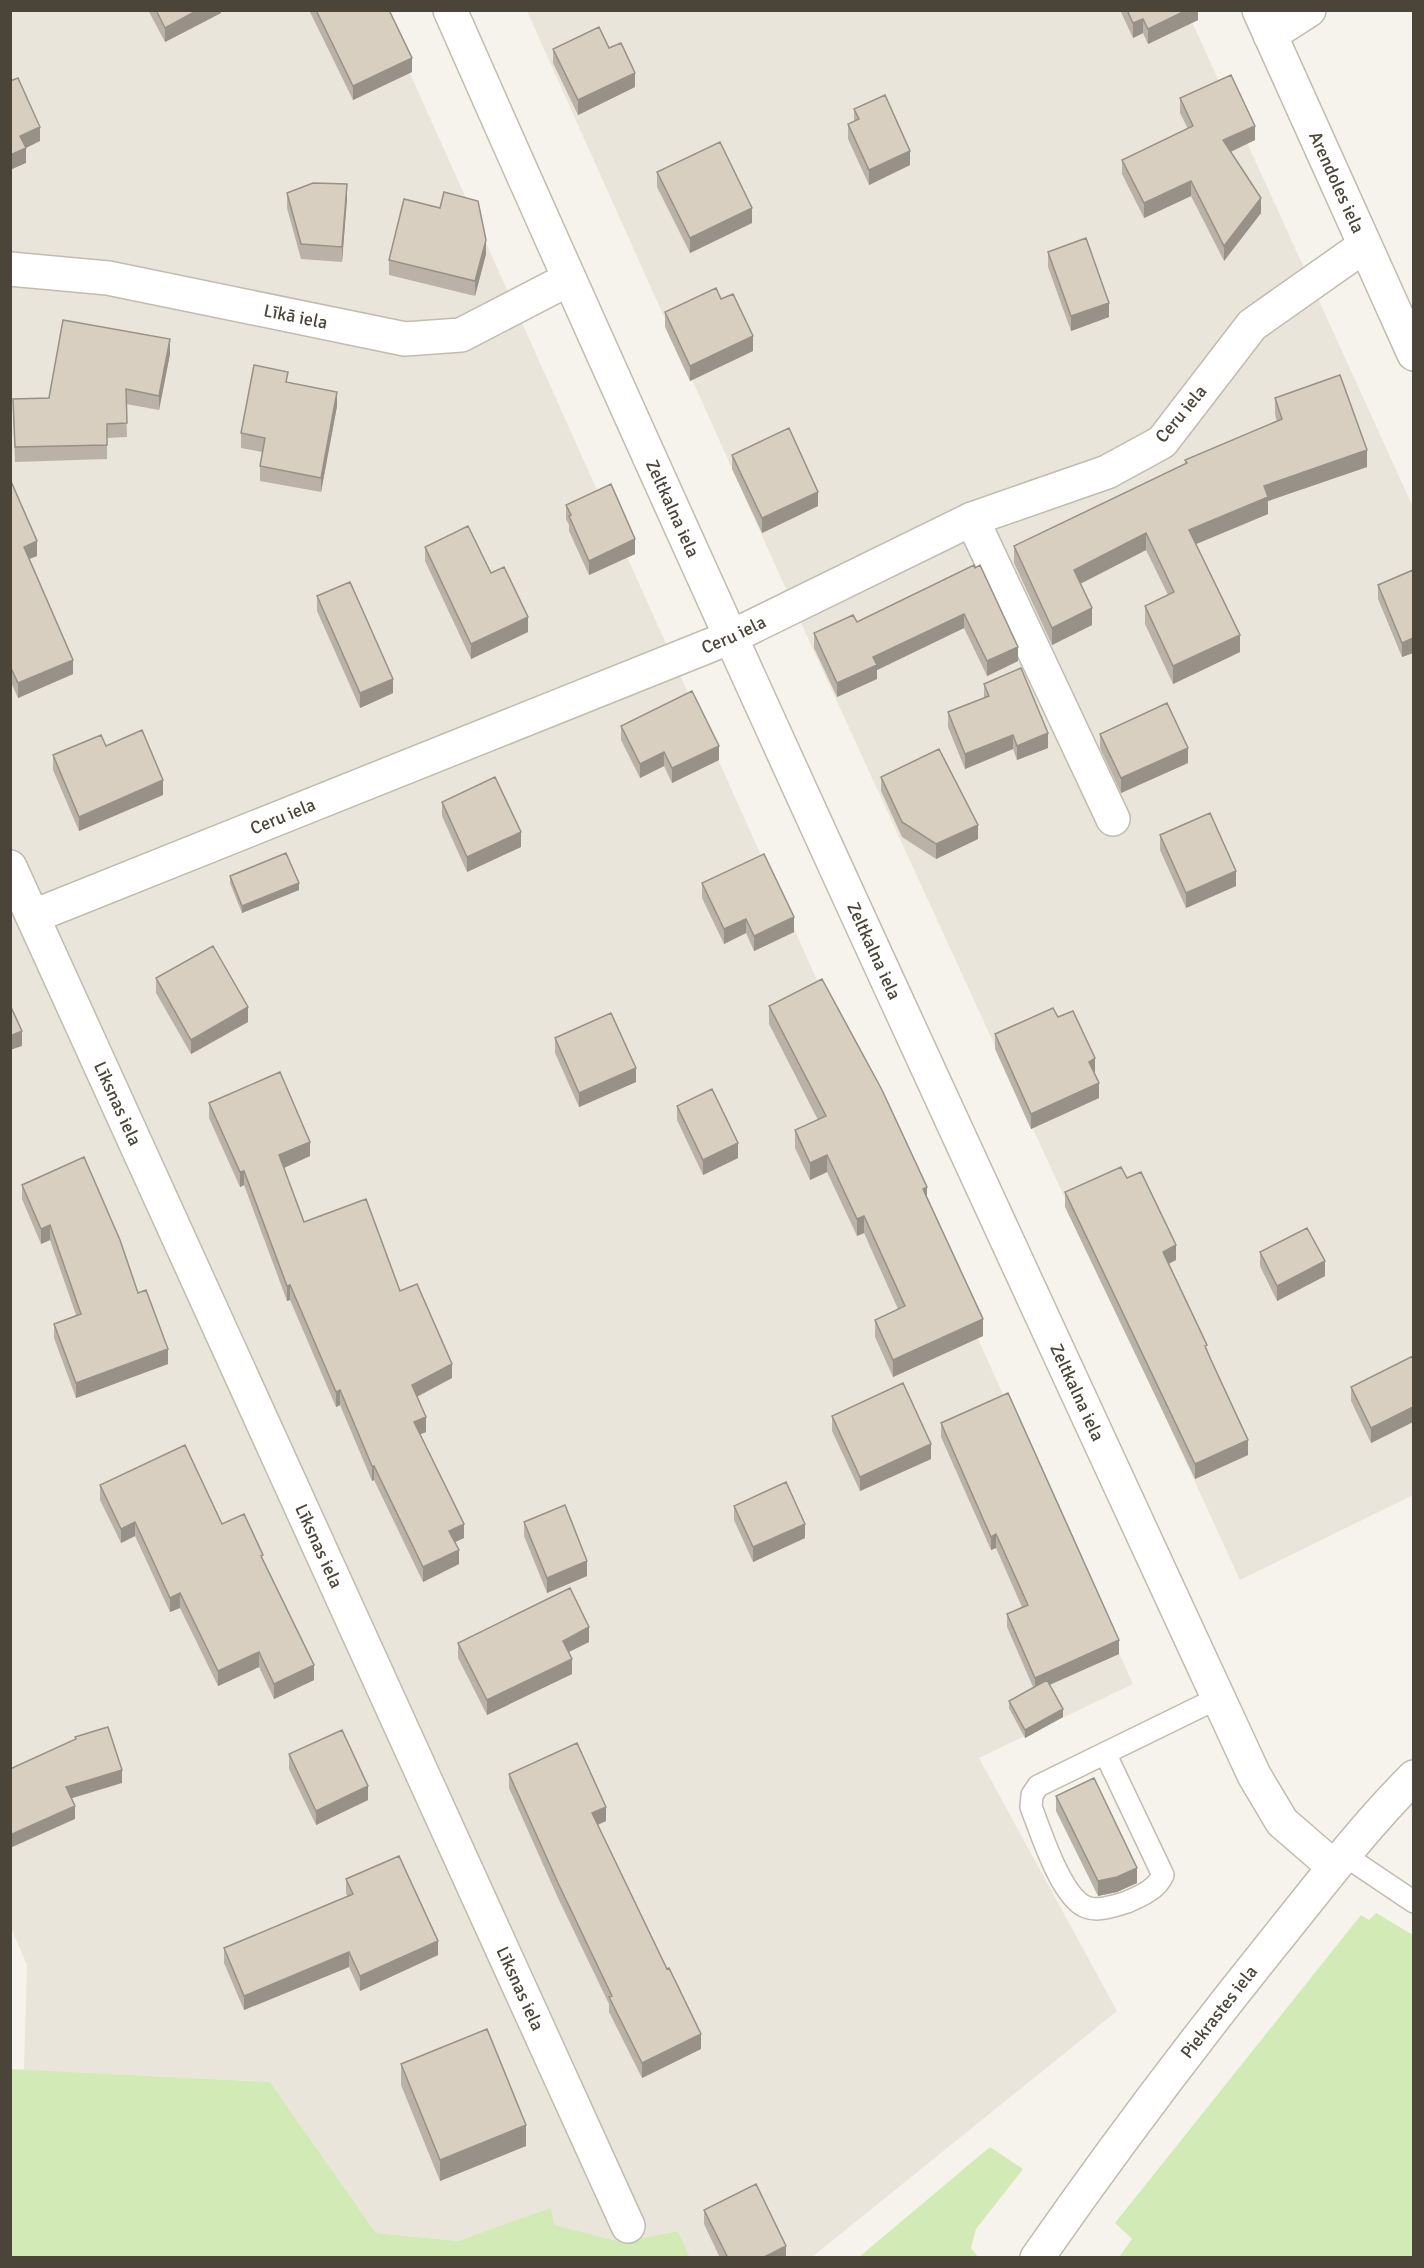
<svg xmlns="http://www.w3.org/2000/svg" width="1424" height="2268" viewBox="0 0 1424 2268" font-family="Signika,sans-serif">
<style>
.residential{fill:#eae5da}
.green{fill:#d2eab5}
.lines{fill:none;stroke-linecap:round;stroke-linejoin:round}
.service-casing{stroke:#c2bbae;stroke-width:24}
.minor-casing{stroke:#c2bbae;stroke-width:36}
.service{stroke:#fff;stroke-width:21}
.minor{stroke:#fff;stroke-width:33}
.wall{fill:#bab2a6}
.shaded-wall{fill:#979187}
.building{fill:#d8cfc1;stroke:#979187;stroke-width:1.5}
.labels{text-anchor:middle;stroke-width:5;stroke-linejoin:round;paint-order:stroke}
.street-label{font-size:18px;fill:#4b4439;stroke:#fff}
</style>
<rect width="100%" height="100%" fill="#f6f3ec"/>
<!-- residential -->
<path class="residential" d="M10 11H382L1133 1684 979 1758 1117 2011 812 2257H690L678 2231 622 2242 553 2225 551 2209 458 2241 376 2233 270 2082 24 2070 27 1965 10 1926Z
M527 11H1187L1413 507V1495L1240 1580 811 645Z"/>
<!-- green -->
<path class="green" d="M1376 1913 1413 1935V2257H1119L1132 2239 1115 2223 1361 1915 1369 1920Z
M10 2069 270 2082 376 2233 458 2241 551 2208 554 2225 622 2242 678 2231 690 2257H11Z
M990 2147 1023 2169 976 2229 971 2248 978 2257H859Z"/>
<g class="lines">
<defs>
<path id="service" d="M1105 1753 1163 1875C1157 1889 1141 1896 1127 1902 1115 1906 1098 1912 1086 1907 1061 1897 1041 1832 1031 1807L1032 1795 1038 1786 1218 1698
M1344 1855 1414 1902"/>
<g id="minor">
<path id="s1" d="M450 10C711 602 983 1189 1254 1775L1282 1822 1334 1867"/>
<path id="s2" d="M1259 10 1414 354"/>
<path d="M1270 35 1309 10"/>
<path id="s3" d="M10 269 108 278 405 339 461 335 569 279"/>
<path d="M972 519 1113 819"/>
<path id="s4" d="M10 867 628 2226"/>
<path id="s5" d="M34 916 731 637 972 519 1107 472 1162 442 1252 325 1364 246"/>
<path id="s6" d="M1037 2258C1113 2149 1192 2044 1275 1941 1320 1885 1363 1828 1414 1777"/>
</g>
</defs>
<!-- service casing -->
<use href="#service" class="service-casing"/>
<!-- minor casing -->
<use href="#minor" class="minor-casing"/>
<!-- service -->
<use href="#service" class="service"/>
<!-- minor -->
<use href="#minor" class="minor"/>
</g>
<!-- wall -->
<path class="wall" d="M148 10H221V13L165 42Z
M309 10H389L412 72 353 100Z
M1120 10H1198V20L1148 44 1143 33 1133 38Z
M609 48 635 87 578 115 553 63V49Z
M1180 98 1255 140 1231 152 1261 213 1224 261 1191 196 1144 218 1122 174V160L1188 129 1180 113Z
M854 109 910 165 869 185 848 139V124L854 122Z
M657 172 752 223 690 253 657 187Z
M287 193 347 199 342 262 301 259 287 208Z
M440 208 486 254 475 296 389 275V260Z
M1048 252 1109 317 1071 331 1048 267Z
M721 299 753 351 690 381 665 327V312Z
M170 354 159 410 126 404 127 437 107 438V459L15 462 13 413 49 398Z
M288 382 337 406 321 492 260 481V466L262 452 241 448V433Z
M1275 398 1367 467 1268 501V514L1196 544 1240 652 1173 684 1145 624V606L1168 595 1146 550 1080 584 1092 625 1052 645 1014 563V546L1185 464V460L1277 421 1275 415Z
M732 455 818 506 762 533 732 469Z
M10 479 37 556 29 559 73 674 18 698 10 680Z
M566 505 635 554 589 575 569 531V525L566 519Z
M425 547 528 632 471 659 425 561Z
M974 565 1018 661 987 676 964 628 877 670V679L837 697 814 648V633L857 622Z
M1413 570V653L1402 657 1378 599V585Z
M317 596 393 693 360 708 317 611Z
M984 684 1048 748 1017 760 1013 749 965 769 948 727V712L984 698Z
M621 726 719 760 672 783 664 766 640 778 621 740Z
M1100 734 1188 763 1121 793 1100 748Z
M106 746 163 795 79 831 53 770V755Z
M881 777 978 839 936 859 902 837 881 791Z
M442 802 521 847 467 872 442 816Z
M1160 835 1236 886 1186 908 1160 850Z
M230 876 299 890 242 913 230 883Z
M702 883 794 932 754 951 746 933 724 944 702 898Z
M156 978 248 1022 191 1054 156 993Z
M769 1006 927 1197 983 1336 893 1377 875 1337V1320L898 1309 864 1233 857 1236 827 1172 810 1180 795 1148V1130L818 1120 769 1024Z
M1058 1017 1095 1072 1094 1073 1099 1098 1031 1129 995 1049V1034Z
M555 1038 636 1082 579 1107 555 1053Z
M209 1103 310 1156 284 1168 304 1222 400 1291 452 1378 417 1397 426 1432 420 1434 464 1538 455 1542 459 1564 423 1582 374 1480 372 1481 340 1405 336 1407 290 1300 287 1301 244 1185 240 1187 209 1118Z
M677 1106 738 1158 703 1175 677 1120Z
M1127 1178 1176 1260 1169 1264 1207 1350 1248 1455 1195 1479 1065 1207V1192Z
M22 1185 138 1293 168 1364 76 1398 54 1338V1324L76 1315 50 1240 41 1244 22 1199Z
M1260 1252 1325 1276 1277 1301 1260 1266Z
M1413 1356V1422L1371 1443 1351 1401V1387Z
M832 1416 931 1459 860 1491 832 1431Z
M941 1423 1119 1654 1050 1685 1063 1717 1025 1738 1009 1708V1701L1033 1687 1007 1627V1614L1022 1607 996 1548 991 1550 941 1437Z
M100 1485 222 1524 263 1560 314 1680 274 1699 259 1667 218 1686 180 1608 170 1612 135 1536 121 1543 100 1500Z
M734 1506 805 1538 753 1562 734 1520Z
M524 1522 587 1576 547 1593 524 1536Z
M589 1642 568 1652 572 1674 487 1715 458 1658V1643Z
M289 1754 368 1800 316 1825 289 1769Z
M509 1774 606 1821 598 1825 701 2049 642 2078 609 2012V2004L558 1898 509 1788Z
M1056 1796 1137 1883 1117 1892 1098 1896 1056 1811Z
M346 1879 438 1955 360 1991 349 1967 244 2010 224 1963V1948L348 1896 346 1894Z
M401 2064 526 2146 440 2181 401 2085Z
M704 2210 786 2258H720L704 2224Z"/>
<!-- shaded-wall -->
<path class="shaded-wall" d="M198 10H221V13L165 42V28Z
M1187 10H1198V20L1148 44V29Z
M1143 19V33L1133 38V23Z
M412 58V72L353 100V86Z
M635 73V87L578 115V100Z
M1255 126V140L1223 155V140Z
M40 127V141L26 148V163L10 170V155L20 136Z
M910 151V165L869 185V170Z
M1191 181V196L1144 218V203Z
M347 184V199L342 262V247Z
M1261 198V213L1224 261V246Z
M752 208V223L690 253V238Z
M486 240V254L475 296V281Z
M1109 303V317L1071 331V316Z
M753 336V351L690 381V366Z
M170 339V354L159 410V396Z
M337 392V406L321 492V478Z
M1367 450V467L1268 501V514L1189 547V530L1264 486Z
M818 492V506L762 533V518Z
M1146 533V550L1074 587V570Z
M635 539V554L589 575V561Z
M37 541V556L24 561V547Z
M1092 608V625L1052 645V628Z
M964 614V628L877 670V679L837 697V683L873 657Z
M528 617V632L471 659V644Z
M1240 635V652L1173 684V666Z
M1413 638V653L1402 657V643Z
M1018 647V661L987 676V661Z
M73 660V674L18 698V683Z
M393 679V693L360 708V693Z
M1048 733V748L1017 760V746Z
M1013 735V749L965 769V754Z
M719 746V760L672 783V768Z
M1188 748V763L1121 793V778Z
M664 752V766L640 778V764Z
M163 780V795L79 831V817Z
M978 825V839L936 859V844Z
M521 832V847L467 872V857Z
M1236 871V886L1186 908V893Z
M299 883V890L242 913V906Z
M794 917V932L754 951V936Z
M746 919V933L724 944V929Z
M248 1007V1022L191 1054V1040Z
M22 1031V1046L10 1050V1036Z
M1095 1058V1072L1089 1076V1062Z
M636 1068V1082L579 1107V1093Z
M1099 1083V1098L1031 1129V1114Z
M310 1142V1156L279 1170V1155Z
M738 1143V1158L703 1175V1160Z
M827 1155V1172L810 1180V1163Z
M244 1171V1185L240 1187V1172Z
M927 1187V1204L923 1189Z
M864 1216V1233L857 1236V1219Z
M50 1225V1240L41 1244V1229Z
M1176 1245V1260L1163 1266V1252Z
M1325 1261V1276L1277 1301V1286Z
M290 1285V1300L287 1301V1286Z
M983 1319V1336L893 1377V1360Z
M168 1349V1364L76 1398V1383Z
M452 1364V1378L412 1399V1385Z
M340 1390V1405L336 1407V1392Z
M1413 1407V1422L1371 1443V1428Z
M426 1417V1432L414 1437V1422Z
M1248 1440V1455L1195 1479V1464Z
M931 1444V1459L860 1491V1477Z
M372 1466H374V1480L372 1481Z
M135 1522V1536L121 1543V1529Z
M464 1524V1538L449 1545V1531Z
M805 1524V1538L753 1562V1547Z
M996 1534V1548L991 1550V1537Z
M459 1550V1564L423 1582V1567Z
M587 1561V1576L547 1593V1578Z
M180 1593V1608L170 1612V1598Z
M589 1627V1642L563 1655V1641Z
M1119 1640V1654L1035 1691V1678Z
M259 1652V1667L218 1686V1671Z
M572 1659V1674L487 1715V1700Z
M314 1665V1680L274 1699V1684Z
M1063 1709V1717L1025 1738V1730Z
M122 1770V1783L66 1800V1787Z
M368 1786V1800L316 1825V1811Z
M75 1806V1819L10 1848V1835Z
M606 1807V1821L592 1827V1813Z
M1137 1868V1883L1117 1892 1098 1896V1881Z
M438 1941V1955L360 1991V1976Z
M349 1952V1967L244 2010V1996Z
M701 2034V2049L642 2078V2063Z
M526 2125V2146L440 2181V2160Z
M786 2246V2258H762Z"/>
<!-- building -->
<path class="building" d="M156 10H198L165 28Z
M316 10H389L412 58 353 86Z
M1127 10H1187L1148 29 1143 19 1133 23Z
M599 27 609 48 621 43 635 73 578 100 553 49Z
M1231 75 1255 126 1223 140 1261 198 1224 246 1191 181 1144 203 1122 160 1193 126 1180 98Z
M18 78 40 127 20 136 26 148 10 155V81Z
M885 95 910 151 869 170 848 124 859 119 854 109Z
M720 142 752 208 690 238 657 172Z
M313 183 347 184 342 247 301 244 287 193Z
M444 192 478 201 486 240 475 281 389 260 404 199 440 208Z
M1086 238 1109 303 1071 316 1048 252Z
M716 288 721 299 733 294 753 336 690 366 665 312Z
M63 320 170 339 159 396 126 389 127 423 107 424V445L15 447 13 399 49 398Z
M254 365 288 372 286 382 337 392 321 478 260 466 265 438 241 433Z
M1340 375 1367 450 1264 486 1268 497 1189 530 1240 635 1173 666 1145 606 1174 592 1146 533 1074 570 1092 608 1052 628 1014 546 1187 463 1185 460 1282 419 1275 398Z
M789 428 818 492 762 518 732 455Z
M10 479 37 541 24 547 73 660 18 683 10 666Z
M611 484 635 539 589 561 569 516 571 515 566 505Z
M468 526 491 573 504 567 528 617 471 644 425 547Z
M974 565 975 568 980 565 1018 647 987 661 964 614 873 657 877 665 837 683 814 633 853 615 857 622Z
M1413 570V638L1402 643 1378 585Z
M350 582 393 679 360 693 317 596Z
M1021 668 1048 733 1017 746 1013 735 965 754 948 712 989 696 984 684Z
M692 691 719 746 672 768 664 752 640 764 621 726Z
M1167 703 1188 748 1121 778 1100 734Z
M142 730 163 780 79 817 53 755 101 735 106 746Z
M939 749 978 825 936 844 902 822 881 777Z
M495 777 521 832 467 857 442 802Z
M1210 813 1236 871 1186 893 1160 835Z
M286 853 299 883 242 906 230 876Z
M764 854 794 917 754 936 746 919 724 929 702 883Z
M213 946 248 1007 191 1040 156 978Z
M822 979 882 1090 927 1187 923 1189 983 1319 893 1360 875 1320 905 1306 864 1216 857 1219 827 1155 810 1163 795 1130 826 1116 769 1006Z
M10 1005 22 1031 10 1036Z
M1053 1008 1058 1017 1073 1011 1095 1058 1089 1062 1099 1083 1031 1114 995 1034Z
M611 1013 636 1068 579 1093 555 1038Z
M280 1072 310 1142 279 1155 304 1222 366 1199 400 1291 417 1284 452 1364 412 1385 426 1417 414 1422 464 1524 449 1531 459 1550 423 1567 374 1466H372L340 1390 336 1392 290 1285 287 1286 244 1171 240 1172 209 1103Z
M712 1089 738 1143 703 1160 677 1106Z
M84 1157 120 1240 138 1293 146 1290 168 1349 76 1383 54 1324 81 1314 50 1225 41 1229 22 1185Z
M1121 1167 1127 1178 1141 1172 1176 1245 1163 1252 1207 1345 1205 1346 1211 1360 1248 1440 1195 1464 1065 1192Z
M1307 1228 1325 1261 1277 1286 1260 1252Z
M1413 1356V1407L1371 1428 1351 1387Z
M903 1383 931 1444 860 1477 832 1416Z
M1008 1393 1119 1640 1035 1678 1007 1614 1028 1605 996 1534 991 1537 941 1423Z
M185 1445 222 1524 244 1514 263 1555 261 1556 314 1665 274 1684 259 1652 218 1671 180 1593 170 1598 135 1522 121 1529 100 1485Z
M786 1482 805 1524 753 1547 734 1506Z
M565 1505 587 1561 547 1578 524 1522Z
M570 1588 589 1627 563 1641 572 1659 487 1700 458 1643Z
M1047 1680 1063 1709 1025 1730 1009 1701Z
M108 1727 122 1770 66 1787 75 1806 10 1835V1769L76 1739 75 1737Z
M342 1730 368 1786 316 1811 289 1754Z
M577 1743 606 1807 592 1813 667 1969 669 1968 701 2034 642 2063 609 1997 612 1996 558 1883 509 1774Z
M1094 1778 1137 1868 1117 1877 1098 1881 1056 1796Z
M399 1856 438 1941 360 1976 349 1952 244 1996 224 1948 353 1894 346 1879Z
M487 2029 526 2125 440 2160 401 2064Z
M756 2184 786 2246 762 2258H728L704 2210Z"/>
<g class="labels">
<!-- street labels -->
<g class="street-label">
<text dy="6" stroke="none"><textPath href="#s2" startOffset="189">Arendoles iela</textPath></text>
<text dy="6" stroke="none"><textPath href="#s3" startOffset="290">Līkā iela</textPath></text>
<text transform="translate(1181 414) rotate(-50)" y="6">Ceru iela</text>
<text dy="6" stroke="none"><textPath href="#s1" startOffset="546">Zeltkalna iela</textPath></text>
<text dy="6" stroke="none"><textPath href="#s5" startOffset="754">Ceru iela</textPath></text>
<text dy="6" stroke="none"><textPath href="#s5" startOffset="268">Ceru iela</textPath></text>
<text dy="6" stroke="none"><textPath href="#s1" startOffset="1032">Zeltkalna iela</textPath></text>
<text dy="6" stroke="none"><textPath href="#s4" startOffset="260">Līksnas iela</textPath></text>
<text dy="6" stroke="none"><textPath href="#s1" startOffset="1518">Zeltkalna iela</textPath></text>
<text dy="6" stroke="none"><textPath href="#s4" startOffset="746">Līksnas iela</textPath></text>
<text dy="6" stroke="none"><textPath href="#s4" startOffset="1232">Līksnas iela</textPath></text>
<text dy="6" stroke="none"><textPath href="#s6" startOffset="306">Piekrastes iela</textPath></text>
</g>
</g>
<!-- border -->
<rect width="1424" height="2268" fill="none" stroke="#4b4439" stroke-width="24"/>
</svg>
